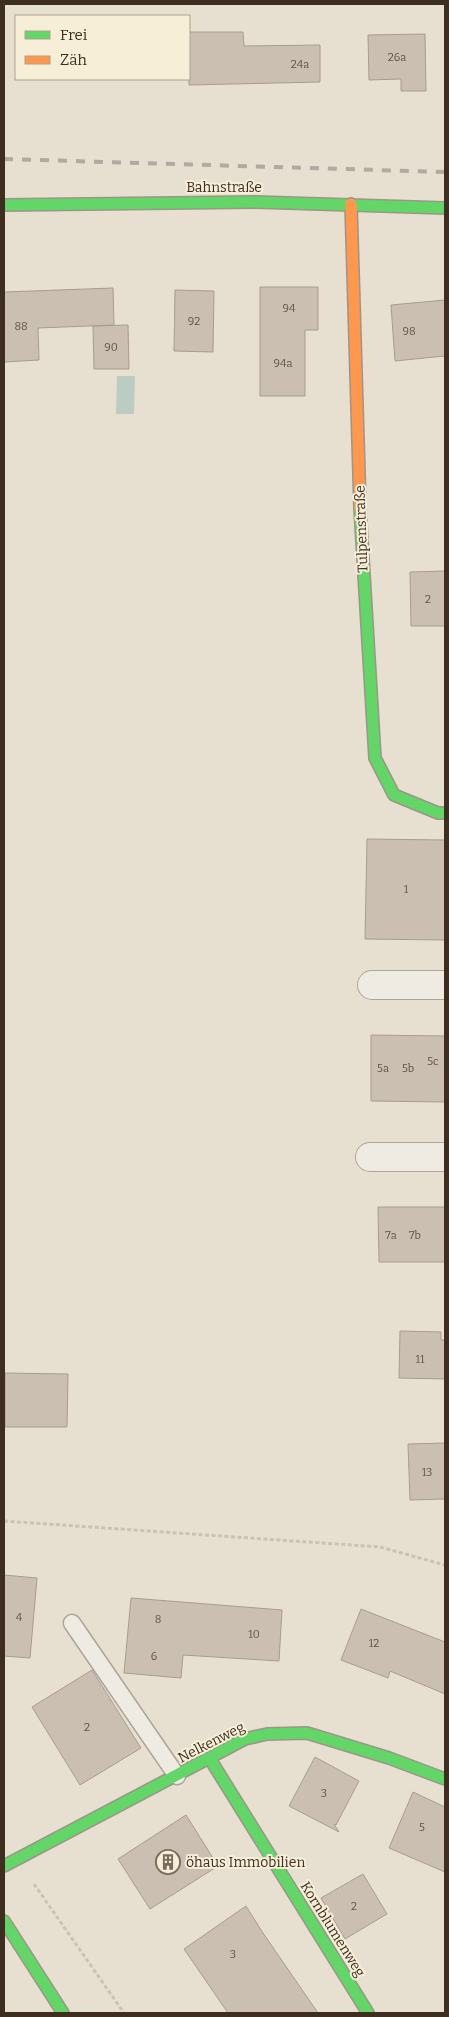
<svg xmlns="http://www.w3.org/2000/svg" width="449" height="2017" viewBox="0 0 449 2017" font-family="Bitter,serif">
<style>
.water{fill:#bcccc2}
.building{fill:#cbbfb2;stroke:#a89c90}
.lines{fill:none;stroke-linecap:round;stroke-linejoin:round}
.lane-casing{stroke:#ada599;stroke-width:19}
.street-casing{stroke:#ada599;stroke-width:30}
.fast-casing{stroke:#9c958a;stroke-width:14}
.slow-casing{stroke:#9c958a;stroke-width:14}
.path{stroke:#c8c2b9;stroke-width:3;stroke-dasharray:4 2.5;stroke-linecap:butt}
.lane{stroke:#efebe3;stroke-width:16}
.street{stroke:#efebe3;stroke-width:28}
.fast{stroke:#63d668;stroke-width:11}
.slow{stroke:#ff974d;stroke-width:11}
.rail{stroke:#afaaa2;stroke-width:4;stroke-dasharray:9 9;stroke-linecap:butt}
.labels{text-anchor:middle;stroke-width:4;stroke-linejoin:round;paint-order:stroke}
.number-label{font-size:11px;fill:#605244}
.street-label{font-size:14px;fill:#3d2e20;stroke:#f7eed8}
.poi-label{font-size:14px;fill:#3d2e20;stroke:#f7eed8;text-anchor:start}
</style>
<rect width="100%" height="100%" fill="#e7e0d1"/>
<!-- water -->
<path class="water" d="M117 376H135L134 414H116Z"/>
<!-- building -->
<path class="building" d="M189 32H243L244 46 320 45V82L189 85Z
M425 34 426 91H401V79L369 80 368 35Z
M260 287H318V330H305V396H260Z
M113 288 114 325 38 328 39 360 4 362V292Z
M175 290 214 291 213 352 174 351Z
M445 300V356L395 361 391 305Z
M128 325 129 369H94L93 326Z
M445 571V626H411L410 572Z
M367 839 445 840V940L365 939Z
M371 1035 445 1036V1102L371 1101Z
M378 1207H445V1262H379Z
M400 1331 441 1332V1340H445V1379L399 1378Z
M5 1373 68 1374 67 1427H5Z
M445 1443V1499L410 1500 408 1444Z
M4 1575 37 1578 30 1658 4 1656Z
M131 1598 282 1610 279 1661 183 1655 181 1678 124 1673Z
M361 1609 445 1642V1694L390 1671 388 1678 341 1660Z
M92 1670 141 1748 80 1785 32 1707Z
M315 1757 359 1781 336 1825 334 1824 339 1832 289 1806Z
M413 1792 445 1807V1872L389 1848Z
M186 1815 218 1866 150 1909 118 1859Z
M363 1874 387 1914 345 1939 321 1898Z
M246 1906 263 1933 318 2013H228L184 1949Z"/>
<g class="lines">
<defs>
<path id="lane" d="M72 1623 177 1776"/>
<path id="street" d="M372 985H445
M370 1157H445"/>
<path id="fast" d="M4 205 256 202 445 208
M360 508 375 758 394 795 438 813H445
M210 1759 368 2013
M4 1866 245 1739 267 1734 307 1733 389 1758 445 1779
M4 1921 63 2013"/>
<path id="slow" d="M351 204 360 508"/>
</defs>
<!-- lane casing -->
<use href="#lane" class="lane-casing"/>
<!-- street casing -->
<use href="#street" class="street-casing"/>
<!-- fast casing -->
<use href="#fast" class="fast-casing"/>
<!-- slow casing -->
<use href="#slow" class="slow-casing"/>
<!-- path -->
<path class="path" d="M4 1521 380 1547 445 1565
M34 1884 124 2013"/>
<!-- lane -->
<use href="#lane" class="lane"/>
<!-- street -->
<use href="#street" class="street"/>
<!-- fast -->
<use href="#fast" class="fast"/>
<!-- slow -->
<use href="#slow" class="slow"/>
<!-- rail -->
<path class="rail" d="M4 159 445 172"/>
</g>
<!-- icons -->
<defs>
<symbol id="building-ring" viewBox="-11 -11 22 22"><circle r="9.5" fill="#f7eed8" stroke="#786c5e" stroke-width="1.5"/><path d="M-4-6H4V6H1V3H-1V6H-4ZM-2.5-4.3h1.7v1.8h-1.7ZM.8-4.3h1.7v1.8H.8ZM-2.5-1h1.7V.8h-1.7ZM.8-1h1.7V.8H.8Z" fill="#786c5e"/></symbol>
</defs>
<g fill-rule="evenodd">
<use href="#building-ring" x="154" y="1848" width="28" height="28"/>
</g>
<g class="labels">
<!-- number labels -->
<g class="number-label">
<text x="397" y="61">26a</text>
<text x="300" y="68">24a</text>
<text x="289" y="312">94</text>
<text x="194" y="325">92</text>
<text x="21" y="330">88</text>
<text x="409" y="335">98</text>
<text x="111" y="351">90</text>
<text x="283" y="367">94a</text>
<text x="428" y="603">2</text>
<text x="406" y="893">1</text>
<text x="433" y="1065">5c</text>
<text x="383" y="1072">5a</text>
<text x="408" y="1072">5b</text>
<text x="391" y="1239">7a</text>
<text x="415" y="1239">7b</text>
<text x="420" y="1363">11</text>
<text x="427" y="1476">13</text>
<text x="19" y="1621">4</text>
<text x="158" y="1623">8</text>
<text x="254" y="1638">10</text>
<text x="374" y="1647">12</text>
<text x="154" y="1660">6</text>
<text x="87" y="1731">2</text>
<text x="324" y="1797">3</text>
<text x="422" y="1831">5</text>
<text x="354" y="1910">2</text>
<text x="233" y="1958">3</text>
</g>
<!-- street labels -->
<g class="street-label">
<text x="224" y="192">Bahnstraße</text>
<text transform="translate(361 529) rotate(-92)" y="5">Tulpenstraße</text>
<text transform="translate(211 1742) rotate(-27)" y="5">Nelkenweg</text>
<text transform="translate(333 1929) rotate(58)" y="5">Kornblumenweg</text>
</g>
<!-- poi labels -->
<g class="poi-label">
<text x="186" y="1867">öhaus Immobilien</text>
</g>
</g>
<!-- border -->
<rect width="449" height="2017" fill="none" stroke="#3d2e20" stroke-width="10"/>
<!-- legend -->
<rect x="15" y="15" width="175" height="65" fill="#f7eed8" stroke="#ada18e"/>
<rect x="25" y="31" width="25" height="8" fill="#63d668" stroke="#ada18e"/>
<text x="60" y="40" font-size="15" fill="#3d2e20">Frei</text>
<rect x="25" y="56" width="25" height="8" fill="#ff974d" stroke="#ada18e"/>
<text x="60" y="65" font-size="15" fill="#3d2e20">Zäh</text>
</svg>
